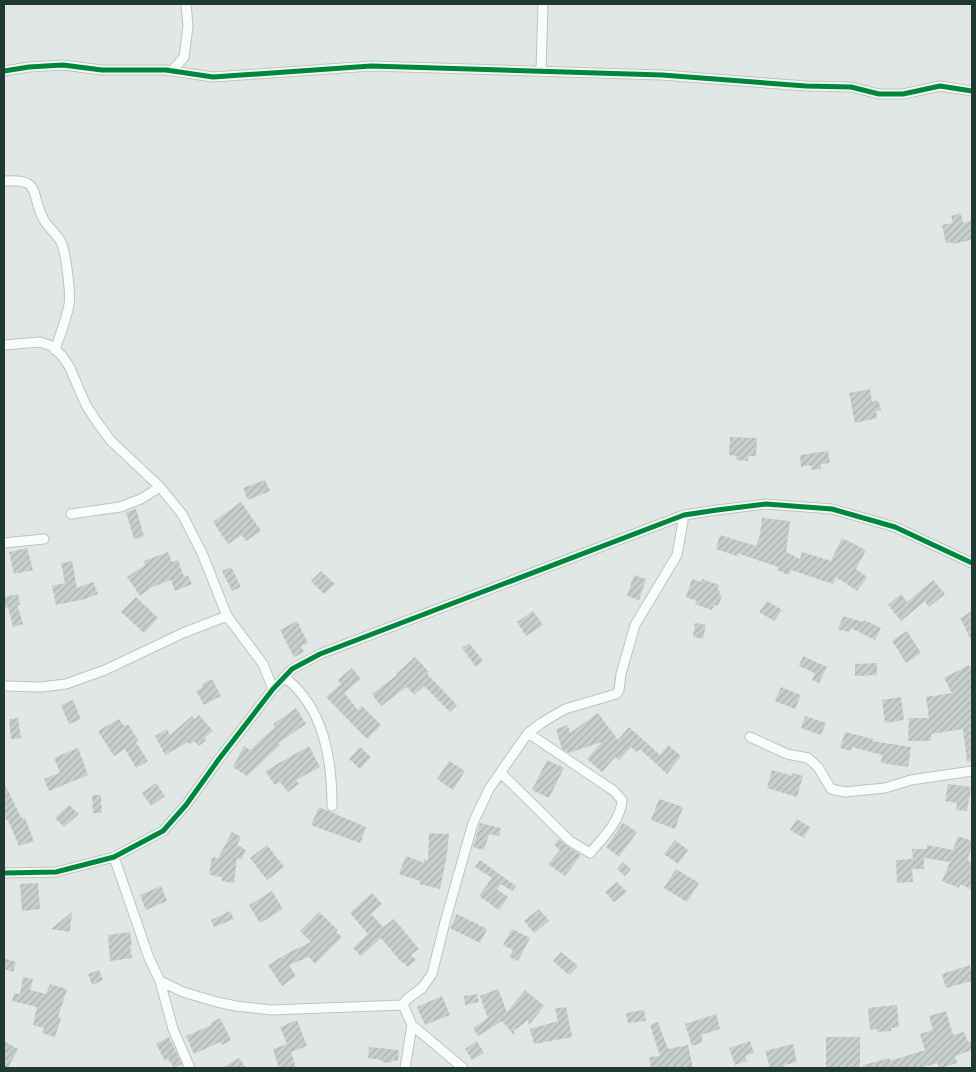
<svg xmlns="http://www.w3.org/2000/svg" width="976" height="1072" viewBox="0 0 976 1072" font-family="'Alegreya Sans',sans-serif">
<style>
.building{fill:url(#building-hatch)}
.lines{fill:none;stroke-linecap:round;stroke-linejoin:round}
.minor-casing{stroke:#bdc4c1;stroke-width:11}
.minor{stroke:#fafbfb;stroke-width:9}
.cycleway-casing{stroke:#eef7f3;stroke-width:8}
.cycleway{stroke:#00873e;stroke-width:5}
</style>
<defs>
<pattern id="building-hatch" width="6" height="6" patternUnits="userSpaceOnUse" patternTransform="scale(1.25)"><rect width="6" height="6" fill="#c7cecc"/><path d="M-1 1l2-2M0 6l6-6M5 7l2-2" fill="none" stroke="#aab2b0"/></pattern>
</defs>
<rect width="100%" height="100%" fill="#e0e7e4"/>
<!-- building -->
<path class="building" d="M961 213 963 223 971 221V240L952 244V242L946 243 942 225 953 223 951 216Z
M870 389 872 402 878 400 881 410 876 411 877 418 855 423 849 393Z
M730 437 757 438 756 456H748V461L736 460 737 456 729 455Z
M828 451 830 463 821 464V469L811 470V465L801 467 800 455Z
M265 480 270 491 248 500 243 488Z
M241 502 261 531 246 541 242 535 228 544 213 522Z
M136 509 144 536 134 539 126 512Z
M762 518 790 521 786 552 800 559 802 552 831 561 842 538 866 550 856 569 867 577 857 591 836 577 833 584 791 570 789 575 777 570 778 567 737 553V556L716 549 720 535 756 546 760 535Z
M27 548 33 570 14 574 9 552Z
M168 552 172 562 178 560 184 577 188 575 192 584 175 591 171 580 152 587 140 596 127 577 145 565 144 561Z
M72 561 77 588 93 582 98 594 85 599 56 605 52 586 65 583 61 563Z
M231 567 241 587 232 591 222 571Z
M321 571 335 584 324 594 311 581Z
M634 575 646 579 639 600 627 596Z
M692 579 701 582 702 579 719 585 717 589 720 591 719 594 722 596 718 606 714 605 712 610 695 604 697 601 686 597Z
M933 580 945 594 929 607 925 601 901 621 888 605 901 594 907 602Z
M18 594 20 605H17L23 624 13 627 8 607 4 608V597Z
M136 597 158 618 144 633 121 612Z
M767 601 782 610 774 621 759 612Z
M533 611 543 625 526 636 517 622Z
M972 611V642L960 618Z
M843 616 863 622 864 620 881 628 875 640 851 628 849 632 838 629Z
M297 621 308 643 301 646 304 652 294 657 280 630Z
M695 623 706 625 703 639 693 637Z
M907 631 921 653 906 663 892 641Z
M469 643 483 661 476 667 462 648Z
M803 656 827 667 819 683 812 680 815 673 799 666Z
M415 657 429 672 427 674 457 705 450 712 424 686 414 695 407 687 381 706 372 694 397 675 396 674Z
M877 663V675L855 676V664Z
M969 665 972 670V761L967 762 963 729 931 734V741H908L909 718H929L926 697 952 693 944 678Z
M352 668 361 679 344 693 358 710 362 706 381 725 367 739 326 697 341 684 338 680Z
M212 679 221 696 204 705 196 691 203 687 202 684Z
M781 687 801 695 795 709 775 701Z
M901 697 904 720 885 723 882 700Z
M73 700 81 719 69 724 61 705Z
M296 708 306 724 278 743 280 745 247 776 233 767 244 746 250 750 275 727 273 724Z
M598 713 618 740 629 727 660 755 668 745 681 756 667 774 640 749 637 752 631 747 619 760 615 757 602 772 587 759 602 742 569 753 562 749 556 729 568 725 570 733Z
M199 715 213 731 204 738 206 740 199 746 194 741 190 745 188 742 165 755 155 736 167 729 170 735 192 716 195 719Z
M805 716 826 723 821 735 801 728Z
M18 718 21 738 11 739 9 719Z
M119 719 124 726 128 724 138 740 136 742 148 761 136 768 125 749 114 756 98 731Z
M845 732 873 739 872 741 911 747 908 767 881 763 882 755 852 747 851 751 840 748Z
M309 746 320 767 296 780 299 784 288 792 280 782 275 785 265 771Z
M360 747 371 757 360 769 349 759Z
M78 748 88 775 49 791 44 779 60 773 54 758Z
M547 760 564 768 549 798 532 790Z
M449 761 465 771 453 790 437 779Z
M772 770 792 776 793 773 803 776 797 797 767 788Z
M4 783 22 819 25 818 34 841 19 846 8 820 7 821 4 815Z
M156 783 165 796 151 806 142 793Z
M948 784 971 787 967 811 956 810 957 803 945 801Z
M92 795H101L102 813H93Z
M659 799 683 807 675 829 651 820Z
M69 805 79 814 64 827 55 818Z
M319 807 366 827 360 843 311 825Z
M797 819 810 827 804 838 790 830Z
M480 823 501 828 499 836 489 834 484 850 473 847Z
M623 823 637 832 619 857 606 847Z
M232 832 241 837 237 845 246 850 241 860 237 858 234 883 222 881V877L209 875 212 857 218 858Z
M429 833 449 834 447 854 440 889 419 884 420 881 399 874 406 856 424 863V859L428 860Z
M958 836 972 841V847L967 860 972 863V890L960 884 959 888 942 881 950 862 924 858V869H912L913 882 897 883 896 860 913 859 912 849H927V845L953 850Z
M559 839 567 846 581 855 565 876 548 864 560 850 554 845Z
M675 840 688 850 678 864 664 854Z
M267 845 284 867 267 880 250 858Z
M480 860 516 886 512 891 501 884 497 889 508 897 499 910 479 896 492 878 475 867Z
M623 862 631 869 625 876 617 869Z
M676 869 699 883 687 902 664 888Z
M617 882 627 892 614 902 605 892Z
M38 883 40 909 22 911 20 884Z
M161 886 167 901 146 910 140 895Z
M272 891 283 909 260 923 249 905Z
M372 893 382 904 371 914 383 927 394 919 419 949 411 955 416 960 408 967 403 962 402 963 381 938 361 956 353 948 368 934 350 913Z
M539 909 549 921 534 933 524 921Z
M230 911 234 919 214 927 211 920Z
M72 912 70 932 51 929Z
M319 912 338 930 336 932 342 937 315 964 309 957 289 965 296 976 282 986 268 965 288 953 311 942 300 931Z
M457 914 487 929 480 943 450 928Z
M512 929 530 938 518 961 509 957 513 950 503 945Z
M130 932 132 945 130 946 132 958 110 961 108 935Z
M561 952 578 966 569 975 553 961Z
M4 958 16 962 13 972 4 969Z
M970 965 972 981 946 988 942 974Z
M99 970 103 980 92 985 88 974Z
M23 977 33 979 30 990 46 994 50 984 67 989 58 1017 61 1018 55 1037 42 1033 44 1028 33 1025 37 1007 12 1001 14 993 20 994Z
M498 989 507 1012 525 990 544 1006 529 1025 528 1020 515 1030 513 1028 515 1034 514 1035 502 1021 478 1036 473 1028 488 1018 480 996Z
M477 994 479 1002 465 1005 464 996Z
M442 996 450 1015 425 1025 417 1007Z
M897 1005 899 1027 891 1028V1031L877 1032V1029L870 1030 868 1008Z
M566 1007 572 1037 534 1044 530 1029 558 1021 555 1008Z
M644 1010 646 1021 628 1023 626 1013Z
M946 1011 953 1035 964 1032 968 1042 972 1041V1050L955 1056 957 1063 941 1068H939L938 1063 920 1068H863V1065L890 1058V1061L925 1050 920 1034 933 1030 929 1016Z
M716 1014 720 1029 701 1035 703 1042 692 1046 685 1024Z
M220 1018 231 1040 222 1045 220 1042 194 1054 186 1036 212 1025 211 1023Z
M297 1020 307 1046 291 1052 296 1068H279L273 1049 287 1044 280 1027Z
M658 1022 668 1049 688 1045 693 1068H651L649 1057 660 1056 650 1025Z
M169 1037 182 1064 174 1068 168 1059 165 1061 156 1044Z
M826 1037H860V1067H826Z
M4 1041 18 1049 8 1068H4Z
M477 1041 484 1053 472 1060 465 1049Z
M750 1041 754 1053 745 1056 747 1061 735 1065 729 1048Z
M793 1044 797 1062 784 1065V1068H770L765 1051Z
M369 1047 399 1050 398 1061 392 1060 391 1063 381 1062 382 1060 368 1058Z
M239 1058 246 1068H222Z"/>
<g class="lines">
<defs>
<path id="minor" d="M4 71 29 67 63 65 102 70H166L213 77 371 66 662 75 806 86 851 87 879 94H903L940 86 972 91
M172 71 184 57 188 26 186 4
M541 71 543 4
M4 181C41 179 30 190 42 216 46 227 57 233 62 244 66 256 71 293 69 305 66 320 60 335 55 350
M4 345 40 342 52 346 62 356 69 366 86 405 97 422 111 441 160 487 182 514 202 553 227 616 263 664 273 689
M71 514 120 507 141 499 160 487
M4 543 44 539
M284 677C324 707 332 759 332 806
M4 686 41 687 66 684 105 670 183 633 227 616
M750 737 787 754 808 758 818 767 831 789 845 792 885 788 911 780 972 771
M501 773 570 841 590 853C603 838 621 820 622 800L614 791 528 733
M114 857 149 958 160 981 183 992 217 1002 236 1006 271 1010 403 1005
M4 873 56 872 114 857 163 831 186 805 219 759 273 689 292 669 320 654 684 515 717 510 766 504 832 509 895 527 972 563
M160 981 173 1029 190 1068
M412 1025 463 1068
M405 1068 412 1025 403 1005 407 999 422 988 432 974 445 922 473 823 489 789 528 733 543 722 565 709 616 694 619 690 621 674 635 625 677 555 684 515"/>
</defs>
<!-- minor casing -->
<use href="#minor" class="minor-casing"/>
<!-- minor -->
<use href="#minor" class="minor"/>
<defs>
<path id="cycleway" d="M4 71 29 67 63 65 102 70H166L213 77 371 66 662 75 806 86 851 87 879 94H903L940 86 972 91
M4 873 56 872 114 857 163 831 186 805 219 759 273 689 292 669 320 654 684 515 717 510 766 504 832 509 895 527 972 563"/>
</defs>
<!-- cycleway casing -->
<use href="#cycleway" class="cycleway-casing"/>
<!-- cycleway -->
<use href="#cycleway" class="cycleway"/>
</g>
<!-- border -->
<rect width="976" height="1072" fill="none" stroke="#1e3a35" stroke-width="10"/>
</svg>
